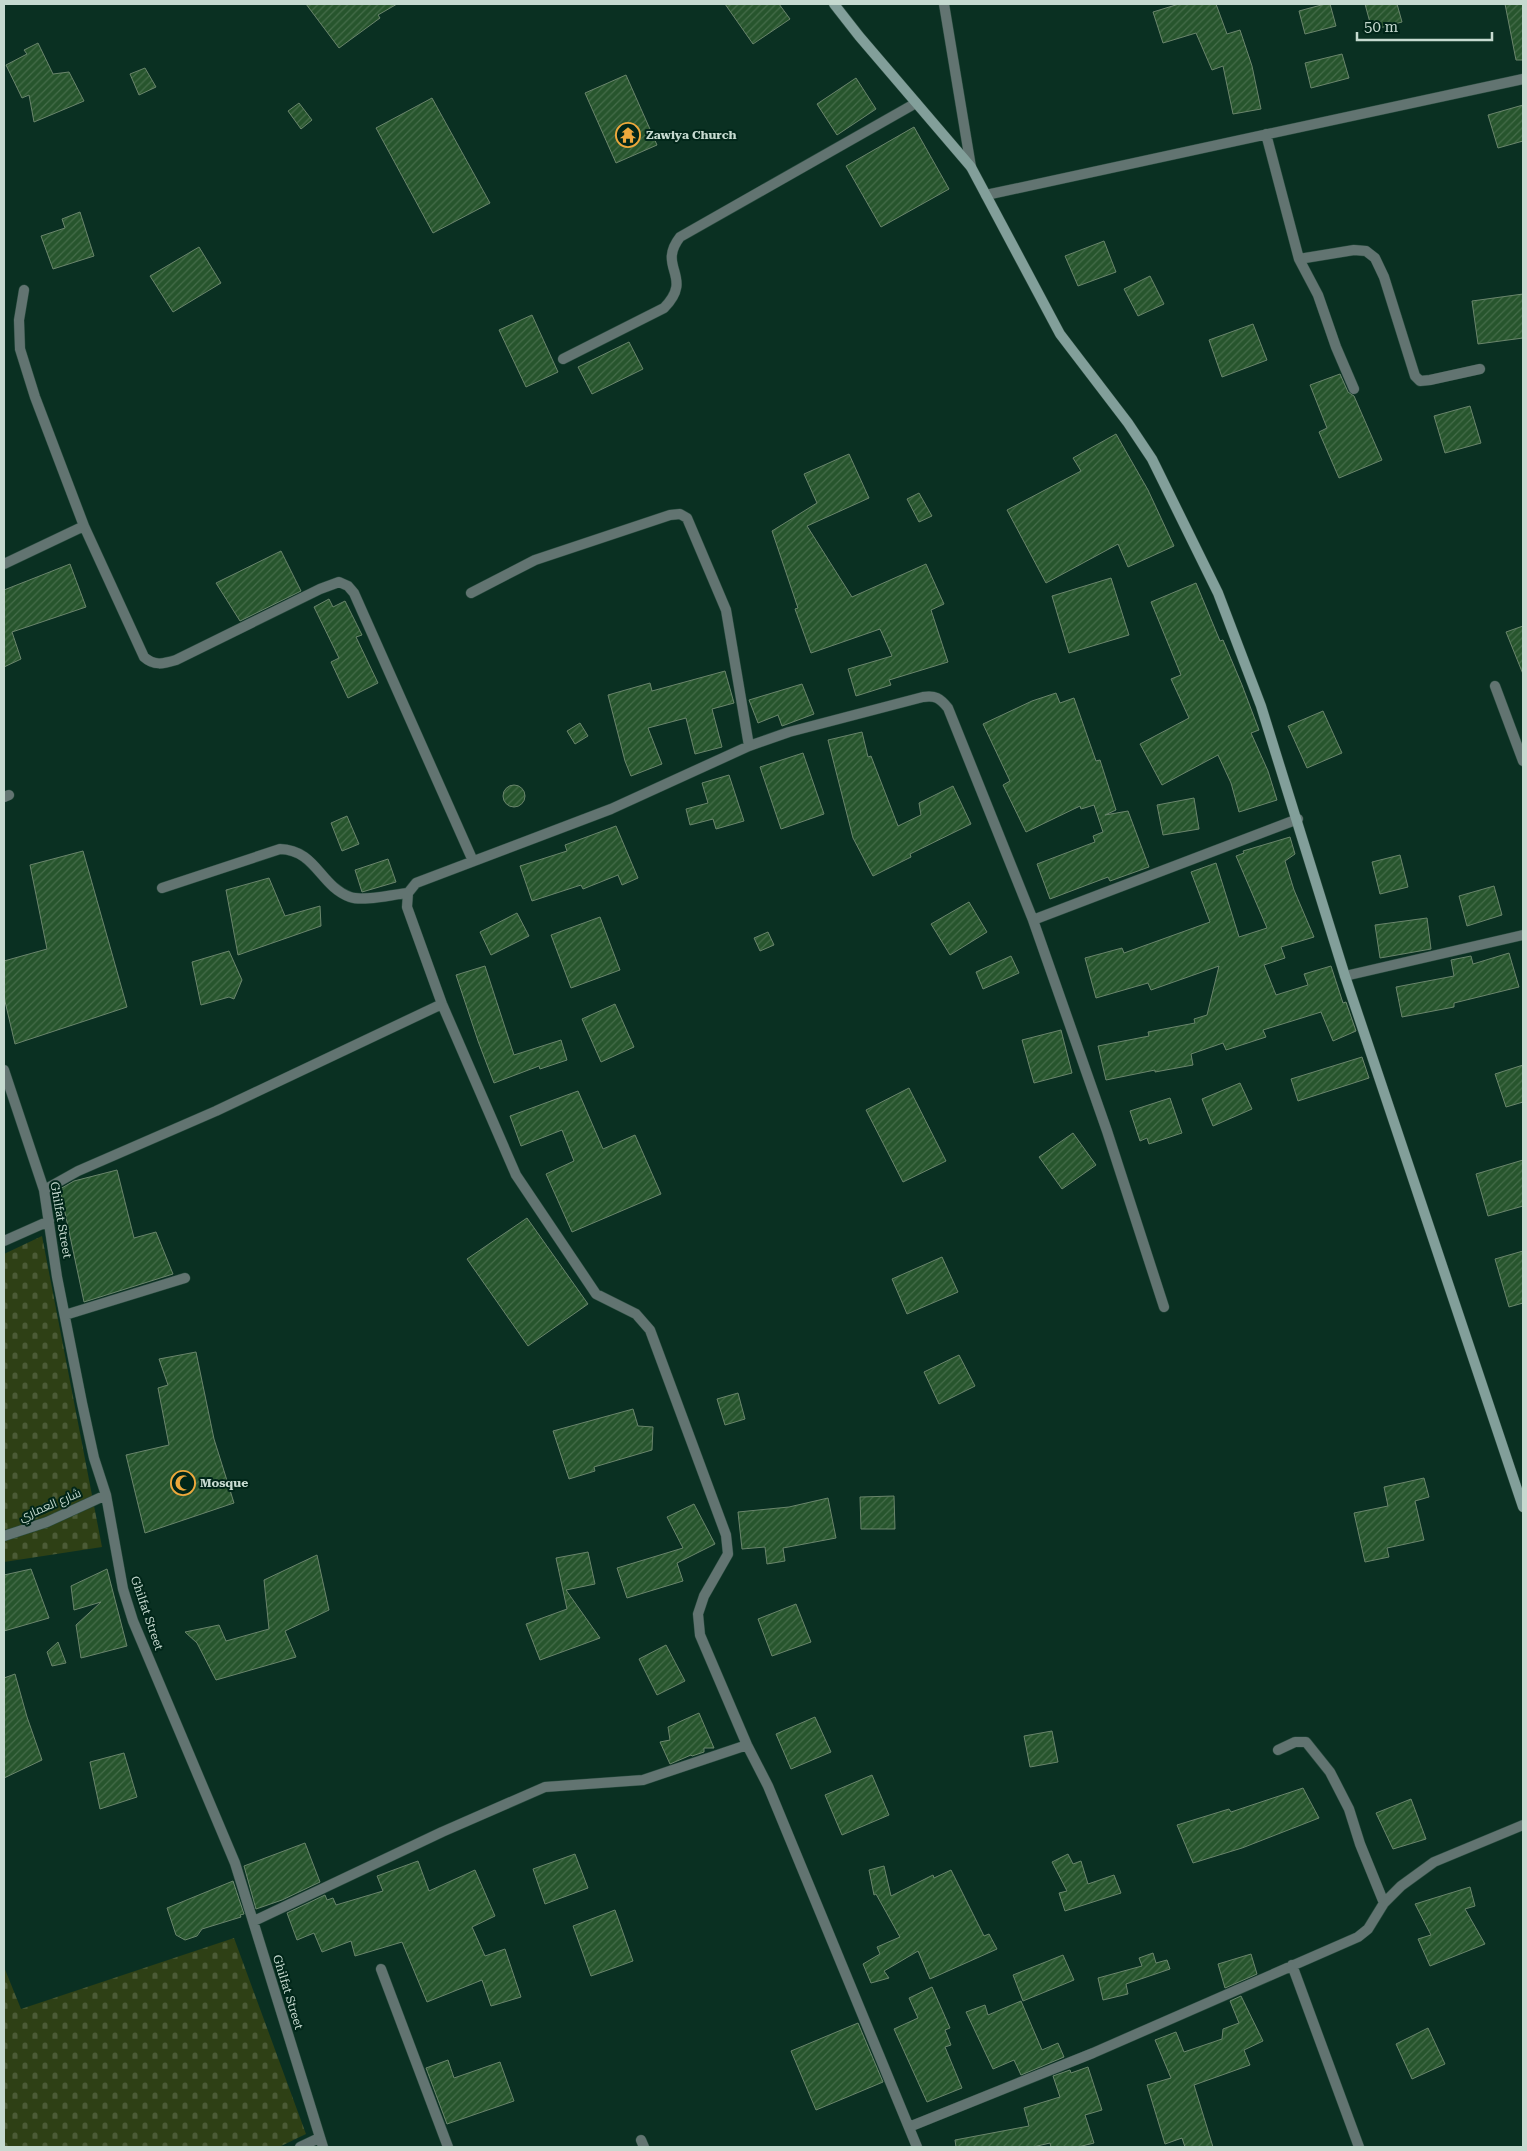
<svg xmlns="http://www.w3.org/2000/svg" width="1527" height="2151" viewBox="0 0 1527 2151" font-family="'Roboto Serif',Cairo,serif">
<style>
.cemetery{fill:url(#cemetery-stones)}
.building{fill:url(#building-hatch);stroke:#6a856c}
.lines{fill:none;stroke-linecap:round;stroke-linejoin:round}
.street-casing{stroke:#284b3e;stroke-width:11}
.secondary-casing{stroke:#284b3e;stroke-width:11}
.street{stroke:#627471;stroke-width:10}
.secondary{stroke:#829f9a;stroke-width:10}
.labels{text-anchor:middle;stroke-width:4;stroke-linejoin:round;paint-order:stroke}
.poi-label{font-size:12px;font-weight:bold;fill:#c6dad0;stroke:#012619;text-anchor:start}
.street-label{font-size:12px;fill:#c6dad0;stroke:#012619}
</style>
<defs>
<pattern id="cemetery-stones" width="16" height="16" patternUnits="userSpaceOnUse" patternTransform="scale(1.25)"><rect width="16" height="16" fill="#2e4015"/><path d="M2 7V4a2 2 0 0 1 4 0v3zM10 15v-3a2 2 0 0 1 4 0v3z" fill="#4b5b36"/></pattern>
<pattern id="building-hatch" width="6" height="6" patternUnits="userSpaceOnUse" patternTransform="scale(1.25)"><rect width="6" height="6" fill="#27552d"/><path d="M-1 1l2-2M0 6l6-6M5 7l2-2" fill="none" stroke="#456d4a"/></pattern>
</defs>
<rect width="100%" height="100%" fill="#0a3022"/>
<!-- cemetery -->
<path class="cemetery" d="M42 1236 102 1547 4 1562V1254Z
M234 1938 306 2134 279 2147H4V1967L21 2009Z"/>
<!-- building -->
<path class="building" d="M306 4H397L378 15 380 18 339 48Z
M725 4H779L790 19 753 44Z
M1179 4H1216L1227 34 1240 30 1252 66 1261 109 1233 114 1223 66 1212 70 1196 33 1163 43 1153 12Z
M1325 4H1330L1336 26 1305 34 1299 11Z
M1365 4H1397L1402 22 1372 30Z
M1505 4H1523V60H1516Z
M38 43 53 74 69 72 84 101 34 122 29 95 22 98 6 65 27 54 24 50Z
M1342 54 1349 78 1311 88 1305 63Z
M145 68 156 87 139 95 130 74Z
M626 75 657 145 616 163 585 93Z
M856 78 876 109 837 135 817 104Z
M432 98 490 203 433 233 376 128Z
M299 103 312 120 301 129 288 111Z
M1523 105V141L1498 148 1488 115Z
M914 127 949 189 881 227 846 166Z
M80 212 94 256 53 269 41 236 65 228 62 219Z
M1104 241 1116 272 1078 286 1065 256Z
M199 247 221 283 173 312 150 276Z
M1150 276 1164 304 1138 316 1124 289Z
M1523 294V338L1478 344 1472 301Z
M532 315 558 372 526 387 499 330Z
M1253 324 1267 360 1222 377 1209 340Z
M629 342 643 369 592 394 578 367Z
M1340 374 1348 392 1354 396 1382 460 1339 478 1319 432 1327 428 1310 385Z
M1470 406 1481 443 1445 453 1434 416Z
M1116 434 1148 490 1174 546 1128 567 1118 544 1046 583 1007 510 1081 471 1073 458Z
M849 454 869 498 807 526 852 597 926 564 944 604 931 610 948 662 889 680 891 685 856 696 848 669 892 656 880 629 811 653 795 609 798 608 772 531 817 503 804 474Z
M919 493 932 516 919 522 907 499Z
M281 551 301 591 240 621 216 583Z
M70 564 86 607 12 632 21 659 4 667V590Z
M1111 578 1129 635 1069 653 1052 596Z
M1196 583 1220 641 1223 640 1242 685 1259 730 1251 733 1268 771 1277 800 1239 812 1231 783 1218 755 1162 785 1140 744 1189 718 1171 679 1181 675 1151 602Z
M329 599 333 607 345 601 362 635 356 637 378 683 348 698 331 662 339 658 314 607Z
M1523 626V674L1506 632Z
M725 671 734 703 712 709 722 747 695 754 686 718 648 728 662 764 631 776 625 761 608 695 650 683 652 691Z
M802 684 814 714 782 726 778 715 758 723 749 700Z
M1056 693 1060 703 1074 698 1096 761 1100 760 1116 810 1105 815 1128 811 1149 867 1110 881 1108 877 1050 899 1037 864 1095 842 1093 836 1103 832 1094 805 1081 809 1080 806 1026 832 1003 785 1010 781 983 724 1032 701Z
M1323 711 1342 753 1307 768 1288 726Z
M580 723 588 736 575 744 567 731Z
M862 732 868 757 871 756 898 826 921 815 919 803 953 786 971 824 910 854 911 857 873 876 853 838 828 740Z
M803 753 824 814 781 829 760 767Z
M729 775 744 821 716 829 713 819 690 825 686 809 708 803 702 783Z
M503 796a11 11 0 1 1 22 0a11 11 0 1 1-22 0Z
M1194 798 1199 829 1163 835 1157 805Z
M347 816 359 844 342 851 331 823Z
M616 826 638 878 622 885 618 875 583 889 581 885 532 901 520 866 567 851 565 845Z
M1290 837 1295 854 1285 861 1294 890 1314 937 1281 947 1285 958 1264 965 1276 995 1308 985 1304 974 1331 966 1343 1003 1346 1002 1356 1031 1333 1041 1321 1012 1263 1030 1266 1037 1226 1050 1223 1043 1191 1054 1193 1065 1155 1072V1070L1106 1080 1098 1046 1149 1036 1148 1032 1195 1023 1194 1019 1207 1015 1219 966 1151 990 1148 983 1096 998 1085 958 1122 948 1124 953 1210 922 1191 872 1216 863 1239 937 1267 928 1236 856 1244 853 1243 851Z
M83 851 127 1007 15 1044 4 997V961L47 949 30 865Z
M1400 855 1408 887 1380 894 1372 862Z
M388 859 396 882 362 892 355 870Z
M269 878 285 916 320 906 321 926 238 955 226 890Z
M1494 886 1502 915 1467 926 1459 896Z
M969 902 987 932 950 955 931 924Z
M517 913 529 936 491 955 480 932Z
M600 917 620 970 571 988 551 935Z
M1427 918 1431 949 1380 958 1375 925Z
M768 932 774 945 760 951 754 938Z
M229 951 242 980 234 999 229 997 201 1005 192 962Z
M1509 953 1519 987 1454 1003V1007L1402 1017 1396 987 1454 976 1451 960 1471 956 1473 964Z
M1011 956 1019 973 983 989 976 972Z
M485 966 514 1055 561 1040 567 1060 540 1069 539 1066 494 1083 478 1041 456 975Z
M615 1004 634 1047 601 1062 582 1019Z
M1061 1030 1072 1073 1034 1083 1022 1040Z
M1362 1057 1369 1078 1298 1101 1291 1079Z
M1523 1065V1102L1506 1107 1495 1074Z
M1240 1083 1252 1109 1213 1126 1202 1099Z
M909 1088 946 1161 903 1182 866 1110Z
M578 1091 603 1149 635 1135 661 1194 572 1232 546 1174 574 1161 562 1130 521 1146 510 1116Z
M1170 1098 1182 1133 1149 1144 1147 1138 1140 1141 1130 1111Z
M1073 1133 1096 1165 1062 1189 1039 1157Z
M1523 1160V1206L1488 1216 1476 1174Z
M117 1170 134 1238 156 1232 173 1274 84 1302 60 1189 74 1181Z
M527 1218 588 1304 528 1346 467 1259Z
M1523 1251V1303L1509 1307 1495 1259Z
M942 1257 958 1292 907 1314 892 1279Z
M196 1352 214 1439 234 1503 145 1533 126 1455 169 1445 158 1388 168 1385 159 1359Z
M959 1355 975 1386 939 1404 924 1372Z
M738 1393 745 1419 725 1425 717 1399Z
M633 1409 638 1426 653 1427 652 1450 594 1467 595 1471 569 1479 553 1431Z
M1424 1478 1429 1497 1415 1501 1424 1540 1387 1548 1389 1557 1365 1562 1354 1513 1388 1506 1384 1487Z
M894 1496 895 1529H861L860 1497Z
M828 1498 836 1538 783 1548 785 1561 767 1564 765 1547 742 1549 738 1512 789 1507Z
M694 1504 715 1544 677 1563 683 1581 627 1598 617 1568 683 1548 667 1517Z
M588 1552 595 1584 566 1590 600 1638 540 1660 526 1624 567 1609 556 1558Z
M317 1555 329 1610 285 1631 296 1657 216 1680 197 1643 185 1632 219 1625 226 1641 269 1629 264 1580Z
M31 1569 49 1618 4 1631V1575Z
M107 1569 127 1646 81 1658 76 1625 101 1602 74 1610 71 1586Z
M796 1604 811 1642 772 1656 758 1619Z
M58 1642 66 1663 52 1666 47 1652Z
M666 1645 685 1681 657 1695 639 1659Z
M15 1674 27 1717 42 1760 4 1778V1678Z
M699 1713 714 1748H704V1752L692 1756 691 1755 670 1764 660 1742 670 1740 668 1727Z
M815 1717 831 1752 791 1769 776 1734Z
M1052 1731 1058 1762 1030 1767 1024 1736Z
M124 1753 137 1797 100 1809 90 1762Z
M872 1775 889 1815 842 1835 825 1795Z
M1303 1788 1319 1818 1242 1848 1193 1863 1177 1825 1229 1809 1231 1812Z
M1411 1799 1426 1839 1393 1849 1376 1813Z
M305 1843 320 1882 282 1900 256 1909 244 1866Z
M575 1854 588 1888 545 1904 533 1869Z
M1068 1854 1073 1864 1081 1861 1088 1884 1114 1875 1121 1893 1065 1911 1059 1893 1067 1891 1052 1862Z
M418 1861 429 1891 475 1870 495 1916 472 1927 485 1956 505 1949 521 1997 491 2006 482 1980 427 2002 402 1942 355 1956 351 1941 322 1952 314 1933 297 1940 287 1913 325 1895 327 1900 333 1898 336 1905 383 1891 377 1876Z
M884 1866 891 1896 933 1875 934 1878 951 1870 984 1936 989 1934 997 1949 930 1979 918 1951 884 1971 889 1978 871 1983 863 1964 880 1954 877 1947 900 1937 876 1894 874 1895 869 1870Z
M233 1881 244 1914 240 1915 241 1917 202 1929 197 1936 185 1940 176 1935 167 1908Z
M1470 1887 1475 1906 1465 1909 1485 1944 1430 1966 1418 1939 1431 1935 1415 1904Z
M615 1910 633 1961 591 1976 573 1926Z
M1153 1953 1156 1963 1167 1960 1170 1969 1126 1984 1128 1994 1103 2000 1098 1978 1142 1966 1139 1958Z
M1251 1954 1257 1974 1225 1988 1218 1964Z
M1063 1955 1074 1980 1023 2001 1013 1975Z
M932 1987 950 2028 945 2030 951 2045 945 2047 962 2088 927 2102 894 2029 918 2018 909 1998Z
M1241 1996 1263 2041 1244 2050 1250 2065 1194 2085 1213 2147H1185L1182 2138 1165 2144 1147 2085 1171 2078 1155 2040 1176 2032 1184 2052 1222 2039 1223 2029 1239 2023 1230 2001Z
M1021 2001 1042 2050 1058 2043 1064 2057 1021 2075 1014 2060 993 2069 966 2012 985 2005 988 2015Z
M858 2023 883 2082 816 2110 791 2051Z
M1428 2028 1445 2064 1412 2079 1396 2044Z
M448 2060 454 2078 500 2062 514 2101 447 2124 426 2068Z
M1088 2067 1102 2110 1085 2115 1094 2143 1078 2147H1051L1050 2143 1033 2147H956L955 2140 1029 2126 1024 2108 1060 2097 1053 2076 1070 2070 1071 2073Z"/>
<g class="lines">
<defs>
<path id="street" d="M944 4 971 167
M1266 134 1299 259 1318 295 1336 347 1354 389
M986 195 1523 79
M1299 259 1354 250 1366 251 1375 258 1384 277 1415 376 1420 381 1430 380 1480 369
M24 290 19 320 20 349 35 397 84 526
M563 359 664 308C695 276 656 268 680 237L916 103
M4 564 84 526 144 657C154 666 163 664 176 660L320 589 339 582 348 586 354 593 473 861
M471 593 535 560 670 515 680 514 687 518 726 610 749 746
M1495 686 1523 761
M4 797 9 795
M162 888 280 849C316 850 320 886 350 897 363 902 394 894 408 893
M1033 920 1298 819
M1345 976 1523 935
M4 1070 44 1190 57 1277 82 1403 94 1458 106 1495 123 1589 133 1621 235 1863 323 2147
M44 1190 78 1171 216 1111 442 1004
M4 1241 49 1221
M65 1315 185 1278
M4 1536 47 1522 106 1495
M1278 1750 1295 1742H1306L1330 1772 1349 1809 1360 1844 1384 1903
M254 1921 442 1832 545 1787 643 1780 747 1745
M1292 1965 1359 2147
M381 1969 448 2147
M909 2127 1093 2053 1358 1937 1368 1929 1384 1903 1401 1886 1434 1862 1523 1825
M641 2140 644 2147
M300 2147 319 2138
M917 2147 768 1786 747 1745 700 1635 698 1614 704 1596 728 1554 726 1535 650 1330 636 1314 596 1294 516 1175 442 1004 407 907 408 893 416 883 611 809 749 746 789 732 923 697C935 695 940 698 948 708L1033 920 1107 1131 1164 1307"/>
<path id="secondary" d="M834 4 859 36 971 167 1060 334 1128 423 1152 459 1218 593 1261 706 1345 976 1523 1507"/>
</defs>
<!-- street casing -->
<use href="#street" class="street-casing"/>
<!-- secondary casing -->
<use href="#secondary" class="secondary-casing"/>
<!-- street -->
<use href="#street" class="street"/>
<!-- secondary -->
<use href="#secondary" class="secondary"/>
</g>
<!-- icons -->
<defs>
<symbol id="temple-ring" viewBox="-11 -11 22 22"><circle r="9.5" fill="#012619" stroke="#eea83c" stroke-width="1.5"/><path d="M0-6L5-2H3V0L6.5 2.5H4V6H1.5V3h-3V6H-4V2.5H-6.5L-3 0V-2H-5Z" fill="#eea83c"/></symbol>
<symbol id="mosque-ring" viewBox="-11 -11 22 22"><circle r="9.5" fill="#012619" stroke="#eea83c" stroke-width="1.5"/><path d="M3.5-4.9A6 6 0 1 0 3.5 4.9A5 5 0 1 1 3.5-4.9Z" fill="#eea83c"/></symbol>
</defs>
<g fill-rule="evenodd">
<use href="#temple-ring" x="614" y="121" width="28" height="28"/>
<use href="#mosque-ring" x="169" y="1469" width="28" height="28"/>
</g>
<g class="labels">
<!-- poi labels -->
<g class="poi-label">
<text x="646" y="139">Zawiya Church</text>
<text x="200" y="1487">Mosque</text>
</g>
<!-- street labels -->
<g class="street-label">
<text transform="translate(61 1220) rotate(80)" y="4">Ghilfat Street</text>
<text transform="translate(50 1505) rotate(-23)" y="4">شارع العماري</text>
<text transform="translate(147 1613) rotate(71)" y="4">Ghilfat Street</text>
<text transform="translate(288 1992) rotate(73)" y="4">Ghilfat Street</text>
</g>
</g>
<!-- border -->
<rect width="1527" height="2151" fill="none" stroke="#c6dad0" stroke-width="10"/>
<!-- scale -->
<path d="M1357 32v8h135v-8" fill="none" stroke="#c6dad0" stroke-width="2.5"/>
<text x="1364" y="32" font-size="15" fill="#c6dad0" stroke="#012619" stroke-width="4" paint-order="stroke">50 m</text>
</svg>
